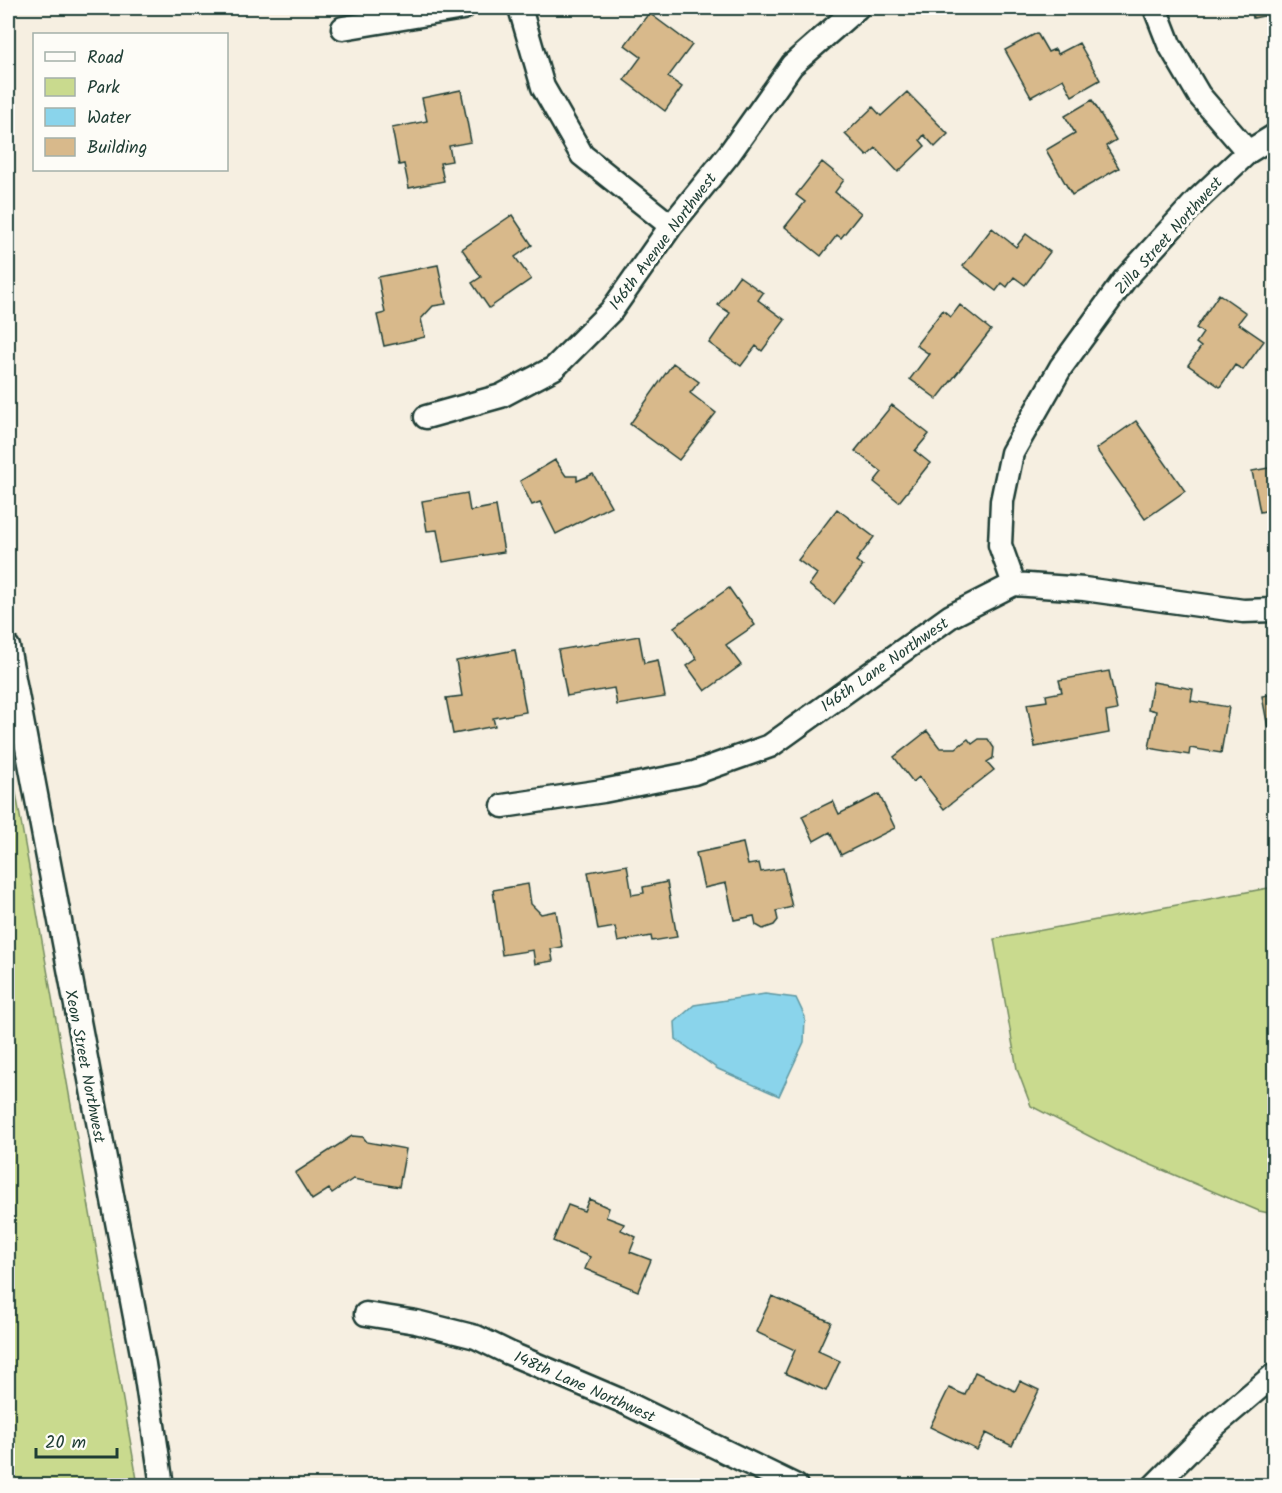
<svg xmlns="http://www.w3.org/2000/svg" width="1282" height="1493" viewBox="0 0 1282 1493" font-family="Kalam,sans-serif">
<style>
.green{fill:#c9da8e;stroke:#748c61;stroke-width:1.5}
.water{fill:#8ad4eb;stroke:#5f98a2;stroke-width:1.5}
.building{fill:#d8b98b;stroke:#1f3d34;stroke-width:1.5}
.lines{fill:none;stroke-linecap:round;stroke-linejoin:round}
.street-casing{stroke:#1f3d34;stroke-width:27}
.street{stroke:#fdfcf7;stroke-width:22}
.labels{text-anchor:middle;stroke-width:6;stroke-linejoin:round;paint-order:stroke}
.street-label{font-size:16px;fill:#1f3d34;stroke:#fdfcf7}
</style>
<rect width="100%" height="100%" fill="#f6efe1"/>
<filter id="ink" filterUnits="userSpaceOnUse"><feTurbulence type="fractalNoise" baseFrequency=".0167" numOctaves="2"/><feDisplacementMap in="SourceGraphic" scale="12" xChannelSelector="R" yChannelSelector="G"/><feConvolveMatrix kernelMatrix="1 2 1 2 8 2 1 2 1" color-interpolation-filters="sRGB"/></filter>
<g filter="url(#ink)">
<!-- green -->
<path class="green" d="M8 748 138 1485H8Z
M1274 887V1214L1259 1211 1116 1150 1031 1106 1017 1069 994 939Z"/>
<!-- water -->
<path class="water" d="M765 994 796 998 805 1017 804 1042 779 1096 718 1069 676 1039 675 1022 694 1005Z"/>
<!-- building -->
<path class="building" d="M1251 8H1274V14L1253 18Z
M649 13 692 45 668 77 682 87 665 111 624 80 641 57 625 45Z
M1037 33 1048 52 1055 49 1058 54 1079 43 1100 80 1072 96 1063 79 1031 97 1005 50Z
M461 90 471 142 449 146 452 161 440 163 444 181 409 188 404 164 399 165 392 128 427 121 422 98Z
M907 92 948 134 935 147 924 135 920 140 925 146 898 172 876 148 867 156 845 134 873 107 881 116Z
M1092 100 1116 140 1106 146 1119 168 1072 195 1046 150 1075 133 1065 116Z
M822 162 844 180 835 192 861 213 841 238 837 235 821 256 785 227 805 202 796 195Z
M512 215 532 245 515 257 531 279 489 308 472 283 481 277 462 249Z
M992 228 1016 247 1026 234 1050 252 1025 285 1014 277 1007 287 1002 283 996 291 963 266Z
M438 265 446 304 433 306 421 319 425 337 384 346 377 315 385 313 378 277Z
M739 276 763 293 758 300 785 320 762 351 756 346 741 366 709 343 730 313 718 305Z
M1219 294 1246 313 1238 323 1264 341 1243 370 1235 365 1220 387 1188 365 1201 347 1196 343 1203 333 1196 328Z
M960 305 991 330 937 399 910 379 929 354 916 345 943 310 951 317Z
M673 363 699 382 690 393 716 413 679 460 630 424Z
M892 405 929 434 915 451 930 463 899 502 874 482 882 472 855 451Z
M1136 421 1185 491 1145 519 1096 449Z
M555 460 566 476H577V481L593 474 611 506 556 534 540 502 532 505 520 481Z
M1274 467V509L1260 512 1252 471Z
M467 493 470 511 496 506 504 552 443 562 437 530 427 531 422 501Z
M837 509 874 537 856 561 863 566 834 604 809 585 817 574 798 560Z
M729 588 755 625 726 645 741 665 705 691 687 666 697 659 674 627Z
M639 636 644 663 658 660 665 697 617 705 614 688 567 696 558 650Z
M515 650 526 712 493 718 495 726 453 734 446 698 462 696 456 661Z
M1109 671 1117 710 1106 712 1109 733 1035 747 1027 704 1047 701 1046 695 1062 692 1059 680Z
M1153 682 1193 689 1191 701 1229 707 1221 753 1190 748 1189 755 1149 748 1156 711 1148 709Z
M1274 694V727L1268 728 1262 696Z
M927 731 940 748H956L968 739 972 744 979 739H988L994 748 993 758 987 762 994 770 944 809 919 777 913 782 894 757Z
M879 794 895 828 841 855 830 832 814 841 802 816 833 801 839 814Z
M743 843 748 865 759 863 761 872 783 868 792 907 776 911 778 920 774 925 763 929 756 925 754 916 734 920 726 883 704 888 696 853Z
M627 865 632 895 644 893 643 887 667 882 677 937 652 941 651 936 618 942 615 927 598 930 588 872Z
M528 884 531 904 541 914 556 911 562 947 551 949 553 961 535 964 533 950 502 955 493 890Z
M352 1136 363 1137 367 1142 406 1149 399 1187 353 1179 332 1193 329 1189 312 1200 295 1173Z
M589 1199 609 1208 606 1217 624 1224 621 1230 636 1237 630 1252 651 1260 638 1291 585 1269 590 1257 553 1241 568 1205 584 1211Z
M772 1296 831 1322 818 1351 840 1361 826 1391 785 1373 795 1350 756 1332Z
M975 1372 1015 1391 1020 1381 1039 1390 1012 1446 986 1433 977 1450 930 1427 949 1388 965 1395Z"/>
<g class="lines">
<defs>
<path id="street" d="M520 8 543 87 582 155 671 226
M1155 8 1169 44 1199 95 1248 152
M343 28 463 8
M426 417 501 396 554 368 612 310 671 226 729 154 792 65 857 8
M1014 584 1000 545 1002 501 1012 453 1061 367 1125 279 1197 200 1248 152 1274 136
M8 647 144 1364 162 1486
M503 806 603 791 694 773 770 746 951 616 1014 584 1084 589 1243 611 1274 610
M366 1314 416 1322 476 1337 509 1353 622 1401 796 1486
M1154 1486 1214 1426 1274 1375"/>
</defs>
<!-- street casing -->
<use href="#street" class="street-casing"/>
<!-- street -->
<use href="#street" class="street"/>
</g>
</g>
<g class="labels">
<!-- street labels -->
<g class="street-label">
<text transform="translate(1168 235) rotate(-48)" y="6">Zilla Street Northwest</text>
<text transform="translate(662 241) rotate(-53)" y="6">146th Avenue Northwest</text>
<text transform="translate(884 664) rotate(-35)" y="6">146th Lane Northwest</text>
<text transform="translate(86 1066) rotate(79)" y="6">Xeon Street Northwest</text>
<text transform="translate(585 1386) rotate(24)" y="6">148th Lane Northwest</text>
</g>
</g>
<!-- margin -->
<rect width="1282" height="1493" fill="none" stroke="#fdfcf7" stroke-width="30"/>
<rect x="15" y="15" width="1252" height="1463" fill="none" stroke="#1f3d34" stroke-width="2" filter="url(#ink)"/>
<!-- legend -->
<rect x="33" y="33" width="195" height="138" fill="#fdfcf7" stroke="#a4b0a9" stroke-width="1.5"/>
<rect x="45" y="52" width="30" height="9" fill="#fdfcf7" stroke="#a4b0a9" stroke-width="1.5"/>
<text x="87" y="63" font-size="18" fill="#1f3d34">Road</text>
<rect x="45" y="78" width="30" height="18" fill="#c9da8e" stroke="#a4b0a9" stroke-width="1.5"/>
<text x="87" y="93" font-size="18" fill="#1f3d34">Park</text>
<rect x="45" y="108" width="30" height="18" fill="#8ad4eb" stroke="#a4b0a9" stroke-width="1.5"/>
<text x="87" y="123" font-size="18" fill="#1f3d34">Water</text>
<rect x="45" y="138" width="30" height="18" fill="#d8b98b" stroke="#a4b0a9" stroke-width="1.5"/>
<text x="87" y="153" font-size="18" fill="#1f3d34">Building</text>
<!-- scale -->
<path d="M36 1448v9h81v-9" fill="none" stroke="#1f3d34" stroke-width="3"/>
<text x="45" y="1448" font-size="18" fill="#1f3d34" stroke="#fdfcf7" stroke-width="4.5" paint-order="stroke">20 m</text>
</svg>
